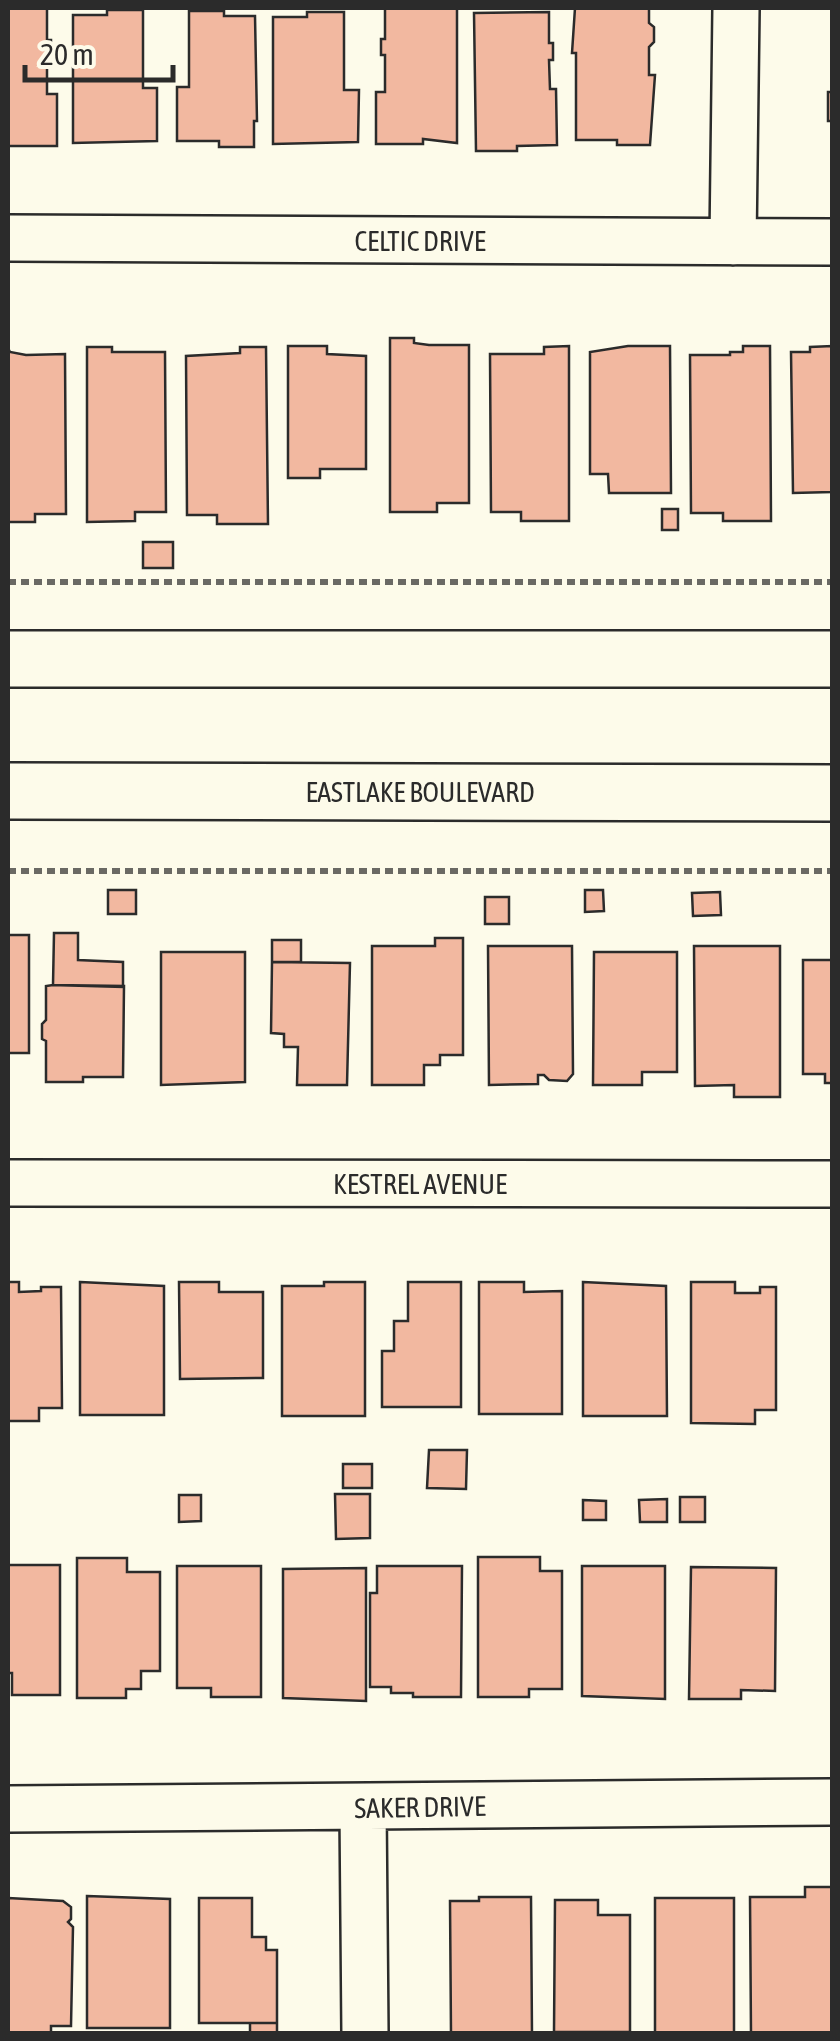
<svg xmlns="http://www.w3.org/2000/svg" width="840" height="2041" viewBox="0 0 840 2041" font-family="'Asap Condensed',sans-serif">
<style>
.building{fill:#f2b8a0;stroke:#2b2b2b;stroke-width:2.5}
.lines{fill:none;stroke-linecap:round;stroke-linejoin:round}
.street-casing{stroke:#2b2b2b;stroke-width:50}
.secondary-casing{stroke:#2b2b2b;stroke-width:60}
.path{stroke:#6a6964;stroke-width:6;stroke-dasharray:8 5;stroke-linecap:butt}
.street{stroke:#fdfbea;stroke-width:45}
.secondary{stroke:#fdfbea;stroke-width:55}
.labels{text-anchor:middle;stroke-width:8;stroke-linejoin:round;paint-order:stroke}
.street-label{font-size:28px;fill:#2b2b2b;stroke:#fdfbea}
</style>
<rect width="100%" height="100%" fill="#fdfbea"/>
<!-- building -->
<path class="building" d="M8 8H47V40H51V57H47V94H57V146H8Z
M385 8H457V143L423 139V144H376V92H385V55H381V39H385Z
M575 8H649V23L654 27V42L649 47V75H655L650 145H617V140H576V53H572Z
M107 10H143V88H157V141L73 143V15H107Z
M189 11H224V16H255L257 121H254V147H219V141H177V87H189Z
M307 12H344V90H359L358 142 273 144V17H307Z
M549 12V43H553V60H549L550 89H556L557 145 517 146V151H476L474 13Z
M828 92H832V121H828Z
M390 338H414V343L429 345H469V503H437V512H390Z
M288 346H327V354L366 356V469H320V478H288Z
M569 346V521H521V512H491L490 354H544V347Z
M628 346H670L671 493H609L608 474H590V352Z
M743 346H770L771 521H723V513H691L690 355H730V352H743Z
M832 346V492L793 493 791 352H810V347Z
M87 347H112V352H165L166 512H135V521L87 522Z
M240 347H266L268 524H217V515H187L186 356 240 353Z
M8 348 10 352 26 355 65 354 66 514H35V522H8Z
M662 509H678V530H662Z
M143 542H173V568H143Z
M108 890H136V914H108Z
M585 890H603L604 911 585 912Z
M720 892 721 915 693 916 692 893Z
M485 897H509V924H485Z
M54 933H78V960L123 962V987L53 985Z
M8 935H29V1053H8Z
M435 938H463V1055H440V1065H424V1085H372V946H435Z
M272 940H301V962H272Z
M488 946H572L573 1074 567 1081 549 1080 544 1075H538V1084L489 1085Z
M694 946H780V1097H734V1085L695 1086Z
M161 952H245V1082L161 1085Z
M594 952H677V1072H642V1085H593Z
M803 960H832V1083H825V1074H803Z
M272 962 350 963 347 1085H297L298 1047H284V1034L271 1033Z
M53 985 124 986 123 1077H83V1082H46V1041L42 1039V1024L46 1020V986Z
M8 1282H19V1292L41 1291V1287H61L62 1408H39V1421H8Z
M80 1282 164 1286V1415H80Z
M179 1282H219V1292H263V1378L180 1379Z
M324 1282H365V1416H282V1286H324Z
M408 1282H461V1407H382V1351H394V1321H408Z
M479 1282H524V1292L562 1291V1414H479Z
M583 1282 666 1286 667 1416H583Z
M691 1282H735V1293H760V1287H776V1410H755V1424L691 1423Z
M429 1450H467L466 1489 427 1488Z
M343 1464H372V1488H343Z
M335 1494H370V1538L336 1539Z
M179 1495H201V1521L179 1522Z
M680 1497H705V1522H680Z
M667 1499V1522H640L639 1500Z
M583 1500 606 1501V1520H583Z
M478 1557H540V1571H562V1689H529V1697H478Z
M77 1558H127V1572H160V1671H141V1689H126V1698H77Z
M8 1565H60V1695H12V1673H8Z
M177 1566H261V1697H211V1688H177Z
M377 1566H462L461 1697H413V1693H391V1687H370V1593H377Z
M582 1566H665V1699L582 1696Z
M691 1567 776 1568 775 1691 741 1690V1699H689Z
M366 1568V1701L283 1698V1569Z
M805 1887H832V2034H751L750 1897H805Z
M87 1896 170 1899V2028H87Z
M479 1897H531L532 2034H451L450 1901H479Z
M8 1898 63 1901 71 1907V1919L68 1922 73 1927 71 2026H51V2034H8Z
M199 1898H252V1937H266V1950H277V2023H199Z
M655 1898H734V2033H655Z
M555 1900H598V1915H630V2032H554Z
M250 2023H277V2034H250Z"/>
<g class="lines">
<defs>
<path id="street" d="M8 238 832 242
M733 242 736 8
M8 1183 832 1184
M363 1807 365 2034
M8 1809 832 1802"/>
<path id="secondary" d="M8 659H832
M8 791 832 793"/>
</defs>
<!-- street casing -->
<use href="#street" class="street-casing"/>
<!-- secondary casing -->
<use href="#secondary" class="secondary-casing"/>
<!-- path -->
<path class="path" d="M8 582H832
M8 871H832"/>
<!-- street -->
<use href="#street" class="street"/>
<!-- secondary -->
<use href="#secondary" class="secondary"/>
</g>
<g class="labels">
<!-- street labels -->
<g class="street-label">
<text x="420" y="251">CELTIC DRIVE</text>
<text x="420" y="802">EASTLAKE BOULEVARD</text>
<text x="420" y="1194">KESTREL AVENUE</text>
<text transform="translate(420 1807) rotate(-1)" y="10">SAKER DRIVE</text>
</g>
</g>
<!-- border -->
<rect width="840" height="2041" fill="none" stroke="#2b2b2b" stroke-width="20"/>
<!-- scale -->
<path d="M25 65v15h148v-15" fill="none" stroke="#2b2b2b" stroke-width="5"/>
<text x="40" y="65" font-size="30" fill="#2b2b2b" stroke="#fdfbea" stroke-width="8" paint-order="stroke">20 m</text>
</svg>
